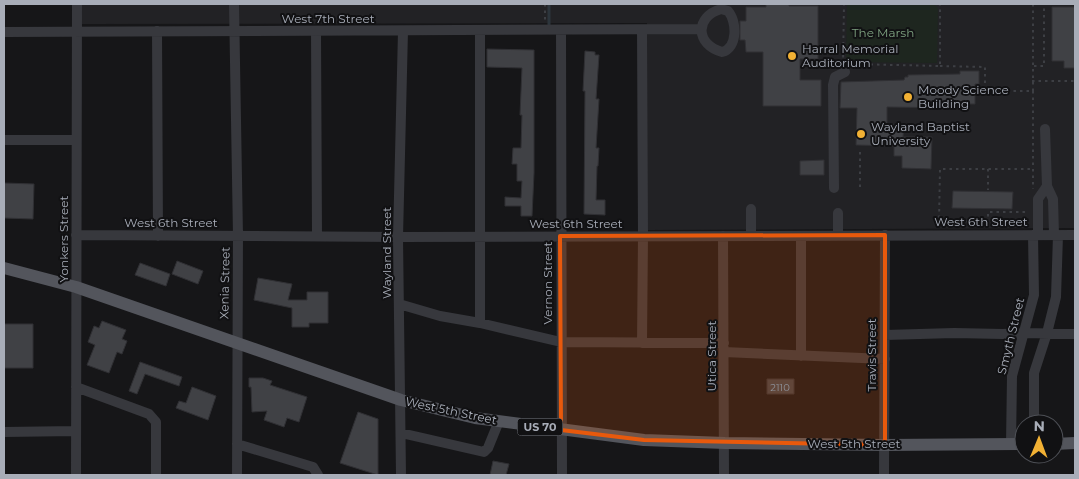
<svg xmlns="http://www.w3.org/2000/svg" width="1079" height="479" viewBox="0 0 1079 479" font-family="Montserrat,sans-serif">
<style>
.built{fill:#222225}
.park{fill:#1e261f}
.lines{fill:none;stroke-linecap:round;stroke-linejoin:round}
.stream{stroke:#2c353c;stroke-width:3}
.building{fill:#404145;stroke:#303034}
.path{stroke:#3d3f44;stroke-width:2;stroke-dasharray:2.5 4;stroke-linecap:butt}
.minor{stroke:#37383d;stroke-width:10}
.major{stroke:#53555c;stroke-width:12}
.marked{fill:#e8590c;fill-opacity:0.2;stroke:#e8590c;stroke-width:4;stroke-linejoin:round}
.poi-dot{fill:#f2b134;stroke:#111113;stroke-width:2}
.labels{text-anchor:middle;stroke-width:4;stroke-linejoin:round;paint-order:stroke}
.number-label{font-size:10px;fill:#8e929b}
.shield{fill:#111113;stroke:#7b7e86;stroke-width:1}
.shield-label{font-size:11px;font-weight:bold;fill:#a8adb8}
.street-label{font-size:12px;fill:#a8adb8;stroke:#111113}
.park-label{font-size:12px;fill:#7fa381;stroke:#111113}
.poi-label{font-size:12px;fill:#a8adb8;stroke:#111113;text-anchor:start}
</style>
<rect width="100%" height="100%" fill="#161618"/>
<!-- built -->
<path class="built" d="M81 4H1075V228L647 230V23L81 24Z"/>
<!-- park -->
<path class="park" d="M847 4H934L938 8 937 63 846 62Z"/>
<g class="lines">
<!-- stream -->
<path class="stream" d="M549 4V28"/>
</g>
<!-- building -->
<path class="building" d="M766 4H789V6H818V59H800V80H821V106H763V52H746L745 40H740V21H746V7H766Z
M1052 7H1075V68H1064V61H1052Z
M487 49 534 50V173L532 216H521V206H505V197L521 198 522 181H517V164H512L513 148H521L522 115H520L522 68 487 67Z
M585 51 595 52V55H599L596 99H599L596 148H599L598 166H597L596 200H605V215L584 214 585 91H583Z
M960 71H979V84H975V104H960V108L887 107V124L904 125 903 137H932L931 169 902 168V156H894V146L856 145 857 108H840L841 82 904 80 905 77H908V75L960 74Z
M824 160V175H800V161Z
M4 183 34 184 33 219 4 218Z
M953 191 1013 192 1012 209 952 208Z
M177 261 203 271 198 284 172 274Z
M140 263 170 274 166 286 135 275Z
M258 278 292 284 288 300H307V292H328V323H309V327H292V308L254 300Z
M102 321 126 330 122 339 127 341 122 354 117 352 109 373 87 365 95 345 88 342 94 326 99 328Z
M4 324H33V368H4Z
M140 362 182 377 179 386 145 374 137 394 129 391Z
M249 378H263L272 381 270 385 307 397 299 422 287 418 284 427 264 420 267 411 252 412 251 387H249Z
M767 379H794V394H767Z
M192 387 216 396 208 420 176 408 179 401 186 403Z
M358 412 378 419V475L340 463Z
M493 461 509 464 506 475H490Z"/>
<g class="lines">
<!-- path -->
<path class="path" d="M545 4V21
M1033 4V91
M843 64 844 4
M851 64 940 66V5L939 4
M940 66 985 67V91H1033V189
M1034 66H1044V4
M1032 81H1075
M860 152V189
M988 169V190
M988 222 939 221 940 169H1033
M988 223V212H1028"/>
<!-- minor -->
<path class="minor" d="M234 4 238 236 237 475
M721 9 728 11C737 21 738 48 722 52 696 45 694 17 721 9Z
M561 30 562 475
M157 31 158 236
M316 31 317 236
M4 32 701 29
M1045 129 1047 186 1053 199 1054 235
M4 140H76
M834 188 833 85 835 77 845 72
M76 235 398 237 1075 235
M838 235V213
M1038 235V199L1047 186
M723 236 724 475
M751 236V209
M399 304 440 316 480 323 561 342 724 343
M480 323V30
M885 335 954 333 1003 334 1024 333 1075 334
M642 343 643 236 642 30
M724 352 885 359
M801 356V236
M76 387 149 414 156 422V475
M1034 424V373L1047 333 1056 297 1058 235
M4 432 76 431
M401 433 484 452 488 448 499 421
M237 444 313 467 318 475
M1011 444 1012 376 1034 295 1033 235
M76 475 77 4
M401 475 398 237 403 31
M884 475 885 235"/>
<!-- major -->
<path class="major" d="M4 268 76 287 401 400 475 418 644 440 725 443 885 445 1024 444
M1054 444 1075 443"/>
</g>
<!-- marked area -->
<path class="marked" d="M885 235V445L644 440 561 430 560 236Z"/>
<!-- markers -->
<g class="poi-dot">
<circle cx="792" cy="56" r="5"/>
<circle cx="908" cy="97" r="5"/>
<circle cx="861" cy="134" r="5"/>
</g>
<g class="labels">
<!-- number labels -->
<g class="number-label">
<text x="780" y="391">2110</text>
</g>
<!-- shield labels -->
<rect class="shield" x="517.5" y="418.5" width="45" height="17" rx="4"/>
<g class="shield-label">
<text x="540" y="431">US 70</text>
</g>
<!-- street labels -->
<g class="street-label">
<text x="328" y="23">West 7th Street</text>
<text x="981" y="226">West 6th Street</text>
<text x="171" y="227">West 6th Street</text>
<text x="576" y="228">West 6th Street</text>
<text transform="translate(64 239) rotate(-90)" y="4">Yonkers Street</text>
<text transform="translate(387 253) rotate(-90)" y="4">Wayland Street</text>
<text transform="translate(225 283) rotate(-89)" y="4">Xenia Street</text>
<text transform="translate(548 283) rotate(-90)" y="4">Vernon Street</text>
<text transform="translate(1011 336) rotate(-76)" y="4">Smyth Street</text>
<text transform="translate(872 355) rotate(-90)" y="4">Travis Street</text>
<text transform="translate(712 356) rotate(-90)" y="4">Utica Street</text>
<text transform="translate(451 411) rotate(12)" y="4">West 5th Street</text>
<text x="854" y="448">West 5th Street</text>
</g>
<!-- park labels -->
<g class="park-label">
<text x="883" y="37">The Marsh</text>
</g>
<!-- poi labels -->
<g class="poi-label">
<text x="802" y="53">Harral Memorial<tspan x="802" dy="14">Auditorium</tspan></text>
<text x="918" y="94">Moody Science<tspan x="918" dy="14">Building</tspan></text>
<text x="871" y="131">Wayland Baptist<tspan x="871" dy="14">University</tspan></text>
</g>
</g>
<!-- border -->
<rect width="1079" height="479" fill="none" stroke="#a8adb8" stroke-width="10"/>
<!-- north arrow -->
<g transform="translate(1039 439) rotate(1)"><circle r="24" fill="#111113" stroke="#4d4f55"/>
<path d="M0-4L9 19L0 12L-9 19Z" fill="#f2b134"/>
<text y="-8" font-size="14" font-weight="bold" text-anchor="middle" fill="#a8adb8">N</text>
</g>
</svg>
